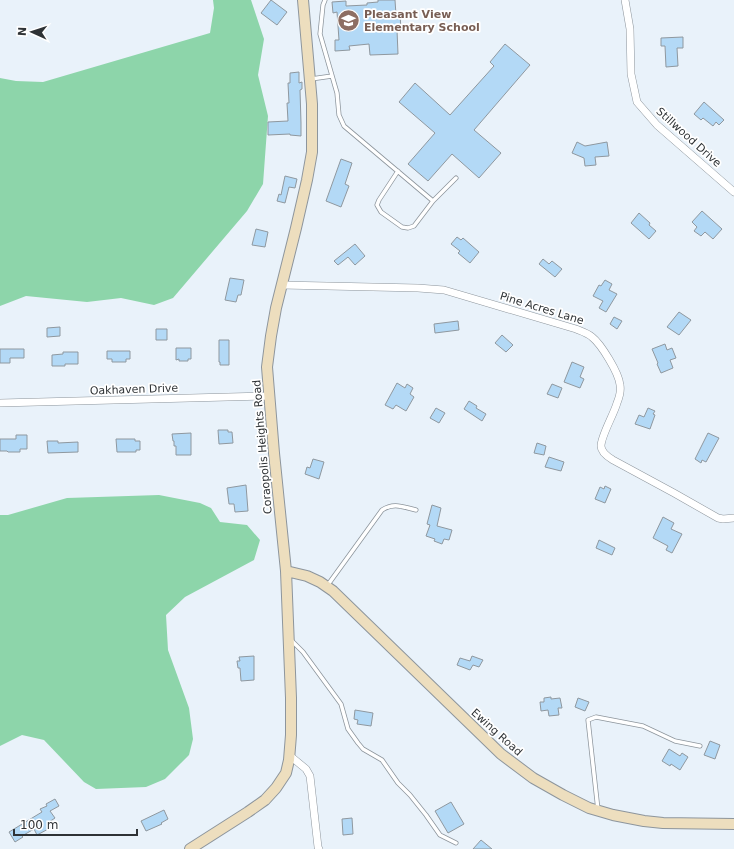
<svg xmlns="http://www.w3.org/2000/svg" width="734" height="849" viewBox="0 0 734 849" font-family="'DejaVu Sans',sans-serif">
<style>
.forest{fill:#8dd5aa}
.building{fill:#b3d9f6;stroke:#8f989f}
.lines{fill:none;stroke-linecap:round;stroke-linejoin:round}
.lane-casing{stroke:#8d959c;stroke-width:5}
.street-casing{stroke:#8d959c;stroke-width:8}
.secondary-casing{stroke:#8d959c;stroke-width:12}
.lane{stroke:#fff;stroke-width:3.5}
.street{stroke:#fff;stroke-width:7}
.secondary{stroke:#eddebe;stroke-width:10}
.labels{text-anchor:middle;stroke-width:3.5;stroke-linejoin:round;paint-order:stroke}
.education-label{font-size:11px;font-weight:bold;fill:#785e54;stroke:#fff;text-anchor:start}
.street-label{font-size:11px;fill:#2e3235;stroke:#fff}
</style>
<rect width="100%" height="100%" fill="#e9f2fa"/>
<!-- forest -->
<path class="forest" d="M213 0H251L264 39 258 75 268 116 263 184 247 211 173 298 154 305 121 298 87 302 26 296 0 306V78L16 81 43 82 210 33 214 8Z
M159 495 200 503 211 508 220 522 247 525 260 540 254 560 185 597 166 615 168 650 189 708 193 739 189 755 165 779 146 787 96 789 84 782 44 740 22 735 0 746V515H8L67 498Z"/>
<!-- building -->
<path class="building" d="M271 0 287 12 277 25 261 13Z
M378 0H395L396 15 400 14 401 30H397L398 54 370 55 369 44 349 46 350 50 335 51V40H339L337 12 333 13 332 2 346 1V6L367 5V3L378 2Z
M683 37V48H677L678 66 666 67 665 46H661V38Z
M505 44 530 65 474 130 501 153 479 178 452 154 428 181 408 164 435 133 399 102 415 83 450 115 494 66 490 62Z
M299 72V83L302 82V89L300 90 301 123V136L290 135V134L268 135V122L288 121 287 103H289L288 83H290V73Z
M704 102 724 120 719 125 716 122 713 126 703 118 701 120 694 114Z
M577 142 585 146 607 142 609 156 595 157 596 165 585 166 584 158 572 153Z
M341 159 352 163 345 184 349 186 341 207 326 201Z
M285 176 297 179 295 188 289 187 285 203 277 201 279 194 281 195Z
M702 211 722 229 713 239 705 232 701 236 694 231 697 227 692 222Z
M639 213 650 223 649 225 656 231 649 239 631 223Z
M256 229 268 232 265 247 252 245Z
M457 237 461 240 463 238 479 252 470 263 458 253 460 251 451 244Z
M355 244 365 256 355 265 348 257 338 265 334 261Z
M543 259 549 264 552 261 562 269 555 277 539 264Z
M230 278 244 280 241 295H238L236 302 225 300Z
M605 280 612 284 609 290 617 294 606 312 599 308 603 301 593 296 599 285 601 286Z
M679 312 691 320 679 335 667 327Z
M614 317 622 321 617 329 610 324Z
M458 321 459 330 435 333 434 324Z
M60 327V336L47 337V328Z
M156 329H167V340H156Z
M502 335 513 345 506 352 495 343Z
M219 340H229V365H220V362H219Z
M665 344 667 350 672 348 676 358 670 360 673 368 661 373 657 364 658 363 652 349Z
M176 348H191V359H188V361H179V359L176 360Z
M0 349H24V358H10V363H0Z
M107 351H130V359H126V362H112V359H107Z
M63 352H78V364H65V366H52V355L63 354Z
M572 362 584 367 580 377 584 379 580 388 564 382Z
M397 383 405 388 407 384 413 388 410 394 414 397 406 411 396 405 393 409 385 405Z
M552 384 562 388 558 398 547 394Z
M469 401 477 406 476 408 486 414 482 421 464 409Z
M436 408 445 413 439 423 430 418Z
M648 408 655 411 653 414 655 415 650 429 635 424 639 415 644 417Z
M218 430H228V432H232L233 443 219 444Z
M191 433V455H176V446H174V441H173L172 434Z
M708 433 719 438 706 462 702 460 701 463 695 459Z
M16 435H27V449H20V452H8L7 451H0V439H16Z
M116 439H135V441H140V450H136V452H117Z
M47 441H58V443L78 442V452L48 453Z
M537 443 546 446 544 455 534 453Z
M549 457 564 462 561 471 545 467Z
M313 459 324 462 319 479 305 474 307 467 310 468Z
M246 485 248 511 235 512 234 504H229L227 488Z
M605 486 611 489 605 503 595 499 600 487 604 489Z
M432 505 441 508 437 526 452 530 449 540 444 539 442 544 434 541 435 539 426 536 430 525 427 524Z
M663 517 674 523 671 529 682 534 672 553 666 550 668 546 653 538Z
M599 540 615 548 612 555 596 548Z
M254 656V680L241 681 240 668H238L237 661H240L239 657Z
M472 656 483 660 479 667 473 665 470 670 457 665 460 658 470 661Z
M551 697V699L560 698 562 708H558L559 715 549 716 548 710 541 711 540 702H544V698Z
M578 698 589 702 585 711 575 707Z
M355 710 373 713 371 726 357 724 358 720 354 719Z
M710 741 720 745 715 759 704 755Z
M669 749 680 756 682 753 688 757 680 770 671 764 670 766 662 761Z
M55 799 59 806 50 811 55 818 49 822 52 827 37 835 34 829 22 836 23 837 15 842 9 832 42 812 40 809 47 806 46 804Z
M451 802 464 824 448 833 435 811Z
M164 810 168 819 161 823 162 824 146 831 141 821Z
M352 818 353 834 343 835 342 819Z
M481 840 492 849H473Z"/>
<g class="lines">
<defs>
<path id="lane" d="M325 0 323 5 320 34 337 93 339 115 344 126 433 201
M311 79 332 76
M398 171 379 200 377 205 381 212 402 227 408 228 414 226 433 201 456 178
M327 586 382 510C394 502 403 507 416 510
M291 640 303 652 341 704 348 729 358 743 363 749 382 760 398 783 410 795 426 815 440 835 456 843
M598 810 588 720 596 717 643 726 675 741 700 746"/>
<path id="street" d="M625 0 630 29 631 74 637 102 657 125 734 192
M282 285 418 288 444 290 576 329C581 331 588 333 592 337 601 344 619 373 620 385 621 390 619 398 617 403 614 414 601 436 601 446 601 452 608 457 613 460L674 493 718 518 723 519 734 518
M0 403 269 396
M289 755 306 769 310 776 318 847 319 849"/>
<path id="secondary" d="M286 571 307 576 320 582 333 591 501 754 533 778 563 795 589 808 613 815 644 821 663 823 734 824
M190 849 248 812 265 800 276 788 286 773 289 760 291 735V698L286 571 274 453 267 367 271 336 276 308 296 228 307 180 312 152V104L303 0"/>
</defs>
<!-- lane casing -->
<use href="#lane" class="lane-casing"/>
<!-- street casing -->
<use href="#street" class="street-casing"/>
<!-- secondary casing -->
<use href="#secondary" class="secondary-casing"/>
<!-- lane -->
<use href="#lane" class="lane"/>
<!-- street -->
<use href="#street" class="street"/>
<!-- secondary -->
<use href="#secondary" class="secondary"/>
</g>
<!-- icons -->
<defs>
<symbol id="school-disc" viewBox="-11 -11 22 22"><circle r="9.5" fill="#8d6e63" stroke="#fff"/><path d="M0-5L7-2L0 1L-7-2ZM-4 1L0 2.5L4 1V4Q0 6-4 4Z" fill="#fff"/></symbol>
</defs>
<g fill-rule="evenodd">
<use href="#school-disc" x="336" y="8" width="25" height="25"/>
</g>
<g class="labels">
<!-- education labels -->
<g class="education-label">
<text x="364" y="18">Pleasant View<tspan x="364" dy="13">Elementary School</tspan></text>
</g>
<!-- street labels -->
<g class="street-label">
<text transform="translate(689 137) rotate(42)" y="4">Stillwood Drive</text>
<text transform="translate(542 308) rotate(17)" y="4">Pine Acres Lane</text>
<text transform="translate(134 389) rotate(-2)" y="4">Oakhaven Drive</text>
<text transform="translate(262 447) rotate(-95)" y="4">Coraopolis Heights Road</text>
<text transform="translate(497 732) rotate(42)" y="4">Ewing Road</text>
</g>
</g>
<!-- north arrow -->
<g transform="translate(32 32) rotate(273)" stroke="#ffffff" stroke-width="3" paint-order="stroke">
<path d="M0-3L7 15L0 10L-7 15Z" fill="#2e3235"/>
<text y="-6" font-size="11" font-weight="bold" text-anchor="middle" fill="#2e3235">N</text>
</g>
<!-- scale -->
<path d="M14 829v6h123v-6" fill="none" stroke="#2e3235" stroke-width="2"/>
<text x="20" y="829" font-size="12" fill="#2e3235" stroke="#ffffff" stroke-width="3" paint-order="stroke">100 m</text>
</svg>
